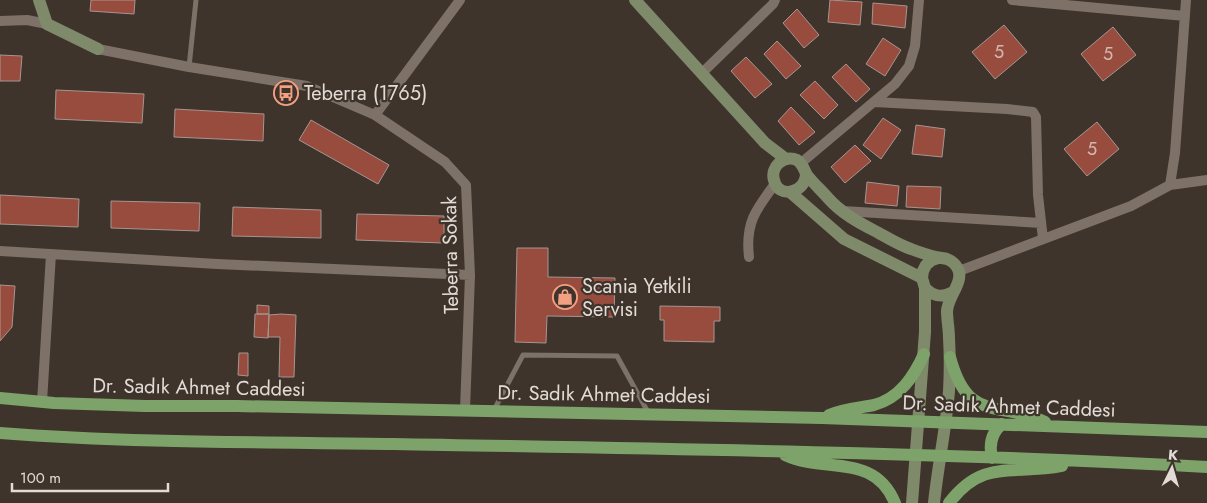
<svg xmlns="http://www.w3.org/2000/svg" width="1207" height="503" viewBox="0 0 1207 503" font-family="Jost,sans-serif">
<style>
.building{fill:#984c3d;stroke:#a69592}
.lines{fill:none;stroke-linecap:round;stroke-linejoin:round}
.lane{stroke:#7d7168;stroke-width:5}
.street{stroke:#7d7168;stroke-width:10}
.secondary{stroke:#7e8a69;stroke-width:12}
.primary{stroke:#7ea36a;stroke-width:12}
.labels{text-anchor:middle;stroke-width:4.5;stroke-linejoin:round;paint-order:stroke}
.number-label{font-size:18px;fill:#d0b7b0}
.poi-label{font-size:20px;fill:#e2dbd6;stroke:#3e342c;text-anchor:start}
.street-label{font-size:20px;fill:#e2dbd6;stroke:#3e342c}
</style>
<rect width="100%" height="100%" fill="#3e342c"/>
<!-- building -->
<path class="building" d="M91 0H135L134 14 90 11Z
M830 0 862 2 860 25 828 22Z
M873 3 907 6 905 28 872 24Z
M797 9 819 35 804 48 783 23Z
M1004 25 1027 52 995 79 972 52Z
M1113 27 1136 55 1103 81 1081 54Z
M883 38 901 50 885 76 866 64Z
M777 41 801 66 786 79 764 54Z
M0 55 22 56 20 81H0Z
M746 57 772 84 755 98 731 71Z
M846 64 870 89 856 102 832 77Z
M815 81 838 105 824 119 800 95Z
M56 90 144 94 142 123 55 119Z
M791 107 815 132 799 145 778 121Z
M175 109 264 114 263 141 174 137Z
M883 118 901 130 881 159 863 145Z
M311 120 389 165 378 184 299 140Z
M1097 122 1119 149 1087 176 1064 149Z
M916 125 945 129 942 157 912 154Z
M855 145 871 161 845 183 831 167Z
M867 182 899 186 897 206 865 203Z
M907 186 941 187 940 209 906 207Z
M0 195 79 199 78 227 0 224Z
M111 201 200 203 199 231 111 228Z
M233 207 321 210V238L232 236Z
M357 214 444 216V243L356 240Z
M517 248H548V277L615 278 614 317 547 316 546 343 515 342Z
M0 285 15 286 12 327 0 341Z
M257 305 269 306V314H257Z
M660 306 720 307V321H714V342L664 341V320H660Z
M255 314H269L268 338 254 337Z
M281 314 296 315 294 377H279L280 337H268L269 315Z
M239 353H248V376L238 375Z"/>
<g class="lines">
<!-- lane -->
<path class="lane" d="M189 67 196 0
M494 410 523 355 617 356 649 414"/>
<!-- street -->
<path class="street" d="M1012 0 1185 16
M0 21 27 20 47 24
M98 49 189 67 307 86 375 115 445 162 466 185 470 275 465 410
M702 73 773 4 775 0
M874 102 1007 109 1033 112 1036 117 1038 195 1043 239
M375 115 460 0
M801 163 895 84 909 66 915 46 919 0
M1170 185 1175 153 1186 0
M843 211 1041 223
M0 251 217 264 470 275
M749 257C745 223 756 209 775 184
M959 271 1131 206 1170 185 1207 180
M42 402 51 254"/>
<!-- secondary -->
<path class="secondary" d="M39 0 47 24 98 49
M635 0 765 143 786 159
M806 173C806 194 778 199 774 180 770 167 784 154 797 160 803 164 804 170 807 175 813 183 821 190 828 198 841 213 859 223 877 232 888 238 899 245 911 249 919 252 927 255 936 257 939 258 944 258 947 259 952 261 956 265 958 269 964 282 948 296 947 311 947 320 949 329 949 338 950 355 950 373 949 391 946 428 938 465 934 503
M790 192 844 239 922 278
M925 288C934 297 942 298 953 292
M912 503 925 332V288L922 278 923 271 926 265 932 260 938 258"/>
<!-- primary -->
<path class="primary" d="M950 357C968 424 998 400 1045 422
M0 398 54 403 145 406H237L822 418 1207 432
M829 415C844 409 859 408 874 405 900 398 914 376 924 354
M0 433C131 443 263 442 394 444 665 449 936 452 1207 467
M785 455C826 474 874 452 895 503
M992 458C989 445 991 433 1002 424
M949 503C984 457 1014 476 1062 466"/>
</g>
<!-- icons -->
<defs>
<symbol id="bus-ring" viewBox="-11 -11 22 22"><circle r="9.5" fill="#3e342c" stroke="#f39f82" stroke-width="1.5"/><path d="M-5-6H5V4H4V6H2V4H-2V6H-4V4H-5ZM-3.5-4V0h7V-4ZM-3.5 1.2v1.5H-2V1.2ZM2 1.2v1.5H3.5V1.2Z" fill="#f39f82"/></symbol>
<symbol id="shop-ring" viewBox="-11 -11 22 22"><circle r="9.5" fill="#3e342c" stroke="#f39f82" stroke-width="1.5"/><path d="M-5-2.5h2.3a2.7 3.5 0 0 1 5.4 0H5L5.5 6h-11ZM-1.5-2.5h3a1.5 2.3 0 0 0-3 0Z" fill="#f39f82"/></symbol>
</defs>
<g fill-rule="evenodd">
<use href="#bus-ring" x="272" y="79" width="28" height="28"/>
<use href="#shop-ring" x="551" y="283" width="28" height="28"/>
</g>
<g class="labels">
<!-- number labels -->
<g class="number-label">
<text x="999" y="58">5</text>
<text x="1108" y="60">5</text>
<text x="1092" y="155">5</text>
</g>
<!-- poi labels -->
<g class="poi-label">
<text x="304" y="100">Teberra (1765)</text>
<text x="582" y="293">Scania Yetkili<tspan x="582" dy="23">Servisi</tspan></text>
</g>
<!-- street labels -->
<g class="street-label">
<text transform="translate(450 255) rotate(-91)" y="7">Teberra Sokak</text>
<text transform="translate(199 387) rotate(1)" y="7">Dr. Sadık Ahmet Caddesi</text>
<text transform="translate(604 394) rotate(1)" y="7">Dr. Sadık Ahmet Caddesi</text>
<text transform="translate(1009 406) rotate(2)" y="7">Dr. Sadık Ahmet Caddesi</text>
</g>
</g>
<!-- north arrow -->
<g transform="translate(1172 468) rotate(5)" stroke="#3e342c" stroke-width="4" paint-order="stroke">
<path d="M0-4L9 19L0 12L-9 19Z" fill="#e2dbd6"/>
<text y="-8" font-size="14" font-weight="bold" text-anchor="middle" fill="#e2dbd6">K</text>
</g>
<!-- scale -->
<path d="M12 483v8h156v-8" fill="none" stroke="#e2dbd6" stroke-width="2.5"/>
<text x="20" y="483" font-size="15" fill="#e2dbd6" stroke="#3e342c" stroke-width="4" paint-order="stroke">100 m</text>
</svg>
